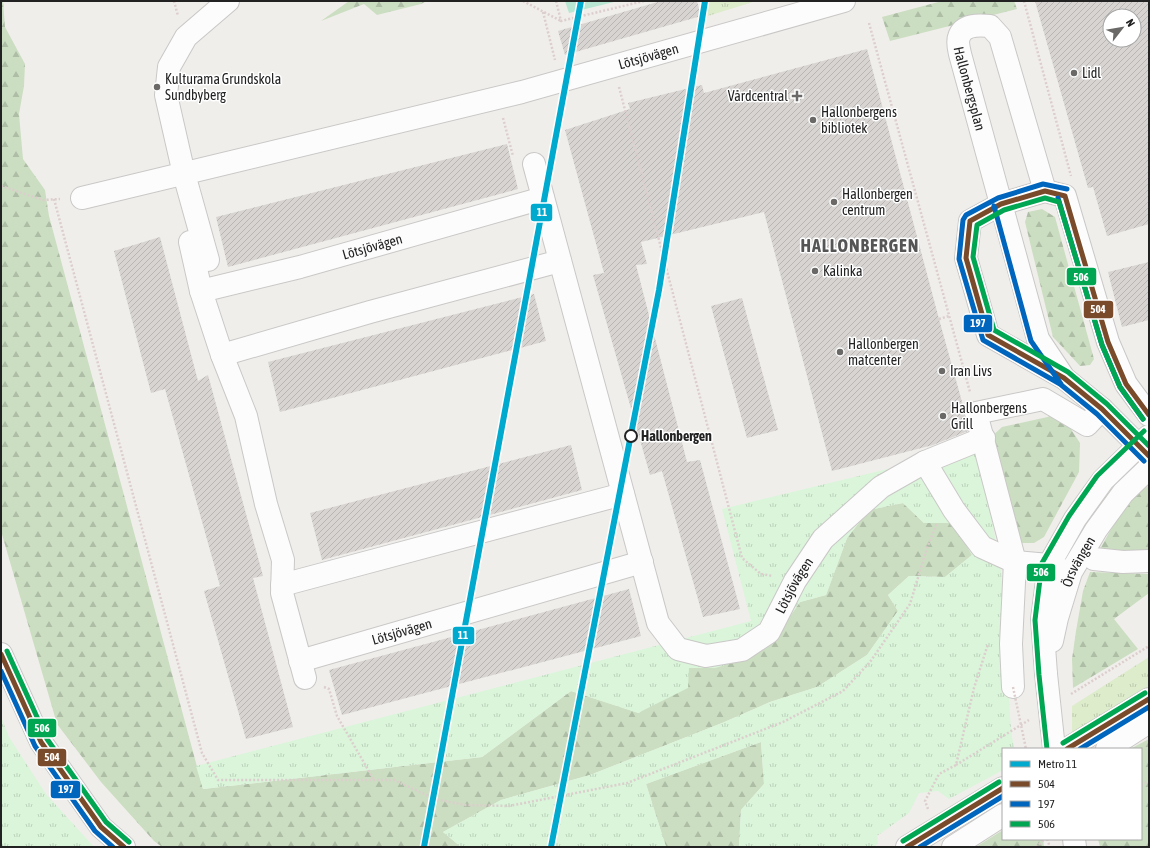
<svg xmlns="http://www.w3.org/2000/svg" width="1150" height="848" viewBox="0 0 1150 848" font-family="'Asap Condensed',sans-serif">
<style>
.grass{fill:url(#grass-tufts)}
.forest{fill:url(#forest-firs)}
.park{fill:url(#park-tufts)}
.pitch{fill:#b7e6d2}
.building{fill:url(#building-hatch);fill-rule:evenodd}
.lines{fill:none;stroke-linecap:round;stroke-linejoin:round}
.minor-casing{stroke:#c9c8c7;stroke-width:24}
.path{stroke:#dccecd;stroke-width:2.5;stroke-dasharray:2 2;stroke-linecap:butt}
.minor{stroke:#fdfcfc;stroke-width:22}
.minor-bridge-casing{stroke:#c9c8c7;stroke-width:24;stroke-linecap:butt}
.path-bridge{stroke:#dccecd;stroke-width:2.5;stroke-dasharray:2 2;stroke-linecap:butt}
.minor-bridge{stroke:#fdfcfc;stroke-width:22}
.bus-1-casing{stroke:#fff;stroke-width:8}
.bus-2-casing{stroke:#fff;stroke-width:8}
.bus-3-casing{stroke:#fff;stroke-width:8}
.bus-1{stroke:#7a4b2a;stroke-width:5}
.bus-2{stroke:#0065bd;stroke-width:5}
.bus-3{stroke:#00a651;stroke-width:5}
.metro-1-casing{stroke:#fff;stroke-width:9}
.metro-1{stroke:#00a9ce;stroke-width:6}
.poi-dot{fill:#6a6968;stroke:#fff;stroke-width:1.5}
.stop-dot{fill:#fff;stroke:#222;stroke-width:2}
.labels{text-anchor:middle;stroke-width:3;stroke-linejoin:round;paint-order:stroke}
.street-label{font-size:14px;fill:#222;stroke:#fff}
.poi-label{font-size:14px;fill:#222;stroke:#fff;text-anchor:start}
.stop-label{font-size:14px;font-weight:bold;fill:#222;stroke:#fff;text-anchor:start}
.district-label{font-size:18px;font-weight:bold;letter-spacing:1px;fill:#555;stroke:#fff}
.line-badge{stroke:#fff;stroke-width:1.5}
.badge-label{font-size:11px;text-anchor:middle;font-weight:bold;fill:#fff}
</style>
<defs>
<pattern id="grass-tufts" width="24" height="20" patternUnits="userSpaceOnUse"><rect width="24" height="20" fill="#ddeccb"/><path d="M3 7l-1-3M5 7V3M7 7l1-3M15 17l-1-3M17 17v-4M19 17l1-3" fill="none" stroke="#bdcaae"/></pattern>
<pattern id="forest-firs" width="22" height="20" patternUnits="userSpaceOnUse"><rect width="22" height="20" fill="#cbdec1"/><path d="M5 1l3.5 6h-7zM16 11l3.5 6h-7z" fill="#aebea6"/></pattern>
<pattern id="park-tufts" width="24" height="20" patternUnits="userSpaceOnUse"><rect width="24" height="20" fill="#daf5da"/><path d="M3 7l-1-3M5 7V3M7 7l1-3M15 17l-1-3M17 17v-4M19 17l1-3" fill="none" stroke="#bbd2bb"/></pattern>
<pattern id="building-hatch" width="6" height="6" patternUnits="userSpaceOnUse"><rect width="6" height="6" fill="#d7d4d2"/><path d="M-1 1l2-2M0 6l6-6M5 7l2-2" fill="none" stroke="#b8b6b4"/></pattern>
</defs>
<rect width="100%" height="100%" fill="#f0eeeb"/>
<!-- grass -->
<path class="grass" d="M703 1H756L708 16Z
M1149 657V689L1072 738V706Z"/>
<!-- forest -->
<path class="forest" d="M1 1H3L5 27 25 64 24 86 19 114 23 159 45 190 49 216 203 789 482 757 571 691 639 713 689 668 715 667 774 639 800 602 826 595 847 538 869 510 903 503 924 523H953L972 555 945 577 909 576 888 595 898 611 867 655 817 687 770 702 722 723 590 775 501 800 443 832 461 847H162L154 841 101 782 57 724 1 531Z
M349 1H427L421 4 377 15 364 4 321 21Z
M942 1H1014L1017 9 890 41 882 17Z
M1042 209 1055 217 1094 359 1090 365 1080 366 1053 337 1025 222 1028 212Z
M1061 414 1080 443 1079 472 1044 537 1034 543H1020L989 439 1002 427Z
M1149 486V552L1100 549C1110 531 1130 494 1149 486Z
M1090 572 1149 574V593L1114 619 1138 649 1073 688 1072 659 1076 631 1083 591Z
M1149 739V847H1100L1098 839H1141V749H1130Z
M761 742 764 784 741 810 739 847H666L646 784Z
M1003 830V839H1043L1044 847H976Z"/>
<!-- park -->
<path class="park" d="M979 447 1001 571 1011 730 1014 749H1003V770L949 799 938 791 919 793 909 813 877 836 878 843 874 847H739L741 810 764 784 761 742 646 784 666 847H461L443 832 501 800 590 775 722 723 770 702 817 687 867 655 898 611 888 595 909 576 945 577 972 555 953 523H924L903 503 869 510 847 538 826 595 800 602 774 639 743 660 715 668H689L688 688 638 713 571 691 482 757 203 789 196 766 751 621 722 509Z
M1 716 9 737 46 794 94 847H1Z"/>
<!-- pitch -->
<path class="pitch" d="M565 1H618L569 13Z"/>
<!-- building -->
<path class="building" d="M661 1H697L701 16 565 55 558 31Z
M1035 1H1149V224L1107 236 1093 187 1088 188ZM1110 16H1134V40H1110Z
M867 49 939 319 964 409V416L968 431 933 445 832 471 764 212 641 242 647 264 636 265 687 462 700 460 740 609 703 617 662 471 650 475 593 275 604 273 565 130 630 109 628 103 702 85 704 93Z
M507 144 518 189 228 267 216 217Z
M160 237 198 381 208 375 263 576 253 578 293 727 246 739 204 591 220 586 165 389 151 393 114 251Z
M1149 262V320L1122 327 1108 272Z
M534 294 546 341 280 412 268 362Z
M742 298 778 430 747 438 711 306Z
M571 445 582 490 322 560 310 513Z
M629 589 641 636 342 715 329 670Z"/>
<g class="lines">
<defs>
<g id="minor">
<path id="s1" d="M534 164 658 623 678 649 706 656 742 650 769 632 795 581 823 539 881 487 925 462 984 438"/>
<path id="s2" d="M1045 191 1000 37 990 26C979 25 963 24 959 37 957 42 959 49 960 54L1038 339 1062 375"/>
<path id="s3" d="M82 198 522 92 844 1"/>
<path d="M190 242 201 291 222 355 246 416 266 504 283 560 282 593 305 678"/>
<path d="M208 260 184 174 166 95 169 67 186 37 228 1"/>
<path id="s4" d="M201 291 300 267 543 198"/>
<path d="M222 355 370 312 560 261"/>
<path d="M1149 415 1126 384 1108 342 1065 196 1045 191 1001 204 970 221 966 258 988 335 1064 378 1102 409 1149 456"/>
<path d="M925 462 954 510 982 547 1015 562 1049 565 1062 570"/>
<path d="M1094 559 1123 562 1149 561"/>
<path d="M282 585 623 494"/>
<path id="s5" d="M1052 641 1057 618 1071 572 1096 530 1123 493 1149 468"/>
<path d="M1 654 41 742 101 827 124 847"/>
<path id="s6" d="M300 661 642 562"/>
<path d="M1046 674 1042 619 1049 565 1075 519 1103 480 1139 445 1149 436"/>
<path d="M1013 687 1011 644 1015 562 976 413 1043 399 1087 425 1102 409"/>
<path d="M1067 749 1149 699"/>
<path d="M1107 749 1149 722"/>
<path d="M1074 839 1075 847"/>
<path d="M907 847 1003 788"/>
<path d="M953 847 1003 815"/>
</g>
</defs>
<!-- minor casing -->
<use href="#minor" class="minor-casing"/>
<!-- path -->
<path class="path" d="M174 1 178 16
M523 1 561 21
M556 1 561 21 644 1
M1024 1 1071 176
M543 12 555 60
M869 23 970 392
M619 87 742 558 761 574 773 576
M503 118 513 156
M1 186 43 200 60 199
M54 199 202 753 218 780H394L435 799 465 805 509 806 627 783 783 722 843 691 870 662 910 604 927 548 937 523
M939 319 949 316
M324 687 329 689 337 716 374 780
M1071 694 1149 646
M956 765 1029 720
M1141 785 1149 781
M928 809 925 801 939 774 956 765 974 688 988 644
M1047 839 1050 847
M1036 847 1045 839"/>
<!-- minor -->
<use href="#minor" class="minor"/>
<defs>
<path id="minor-bridge" d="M1046 674 1054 749"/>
</defs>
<!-- minor-bridge casing -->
<use href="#minor-bridge" class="minor-bridge-casing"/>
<!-- path-bridge -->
<path class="path-bridge" d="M1013 687 1026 749"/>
<!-- minor-bridge -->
<use href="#minor-bridge" class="minor-bridge"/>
<defs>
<path id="bus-1" d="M1065 196 1108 342 1126 384 1149 415
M970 221 966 258 988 335 1064 378 1102 409 1149 456
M970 221 1001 204 1045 191 1065 196
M1 654 41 742 101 827 124 847
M1067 749 1149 699
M907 847 1003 788"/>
<path id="bus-2" d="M1067 189 1043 184 998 198 966 215 963 220 959 259 983 340 1060 384 1097 414 1144 461
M1058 198 1102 345 1120 387 1143 419
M994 206 1031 341 1061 384
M1 671 35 746 95 831 113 847
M1080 749 1149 707
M920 847 1003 796"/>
<path id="bus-3" d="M1143 419 1120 387 1102 345 1059 202 1045 198 1004 210 977 225 973 257 994 330 1068 372 1107 404 1149 446
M7 651 47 739 106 822 129 842
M1063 743 1145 693
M1047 749 1039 675 1035 620 1042 563 1069 516 1097 476 1144 431
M903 841 999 782"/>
</defs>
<!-- bus-1 casing -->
<use href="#bus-1" class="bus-1-casing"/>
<!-- bus-2 casing -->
<use href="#bus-2" class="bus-2-casing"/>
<!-- bus-3 casing -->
<use href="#bus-3" class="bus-3-casing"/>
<!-- bus-1 -->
<use href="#bus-1" class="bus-1"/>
<!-- bus-2 -->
<use href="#bus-2" class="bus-2"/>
<!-- bus-3 -->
<use href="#bus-3" class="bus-3"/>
<defs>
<path id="metro-1" d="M424 847 581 1
M551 847 659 290 705 1"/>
</defs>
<!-- metro-1 casing -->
<use href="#metro-1" class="metro-1-casing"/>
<!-- metro-1 -->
<use href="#metro-1" class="metro-1"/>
</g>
<!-- markers -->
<g class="poi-dot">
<circle cx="1074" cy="73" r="4"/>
<circle cx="157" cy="87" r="4"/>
<path d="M795 90h4v4h4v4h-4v4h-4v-4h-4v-4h4z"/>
<circle cx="813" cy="120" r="4"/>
<circle cx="834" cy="202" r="4"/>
<circle cx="815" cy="271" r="4"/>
<circle cx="840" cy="352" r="4"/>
<circle cx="942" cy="371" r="4"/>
<circle cx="943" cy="416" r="4"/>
</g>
<circle class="stop-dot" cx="631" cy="436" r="6"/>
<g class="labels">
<!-- street labels -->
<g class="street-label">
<text dy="5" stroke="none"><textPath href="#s3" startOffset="584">Lötsjövägen</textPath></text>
<text dy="5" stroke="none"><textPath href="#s2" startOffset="264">Hallonbergsplan</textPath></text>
<text dy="5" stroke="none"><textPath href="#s4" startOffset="177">Lötsjövägen</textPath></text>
<text dy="5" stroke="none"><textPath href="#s5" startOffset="84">Örsvängen</textPath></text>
<text dy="5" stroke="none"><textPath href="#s1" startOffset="659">Lötsjövägen</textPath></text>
<text dy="5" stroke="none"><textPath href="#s6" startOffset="106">Lötsjövägen</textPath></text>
</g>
<!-- poi labels -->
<g class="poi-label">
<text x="1082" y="78">Lidl</text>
<text x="165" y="84">Kulturama Grundskola<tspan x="165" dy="16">Sundbyberg</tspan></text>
<text x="788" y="101" text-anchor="end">Vårdcentral</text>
<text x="821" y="117">Hallonbergens<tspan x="821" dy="16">bibliotek</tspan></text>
<text x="842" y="199">Hallonbergen<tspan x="842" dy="16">centrum</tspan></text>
<text x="823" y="276">Kalinka</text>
<text x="848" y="349">Hallonbergen<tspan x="848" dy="16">matcenter</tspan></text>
<text x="950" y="376">Iran Livs</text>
<text x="951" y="413">Hallonbergens<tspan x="951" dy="16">Grill</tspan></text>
</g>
<!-- stop labels -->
<g class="stop-label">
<text x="641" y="441">Hallonbergen</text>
</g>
<!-- district labels -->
<g class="district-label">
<text x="860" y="252">HALLONBERGEN</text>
</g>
</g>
<g class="line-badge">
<rect x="530" y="203" width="23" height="19" rx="4" fill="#00a9ce"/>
<rect x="1066" y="267" width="31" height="19" rx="4" fill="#00a651"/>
<rect x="1083" y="300" width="31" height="19" rx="4" fill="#7a4b2a"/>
<rect x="963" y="314" width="30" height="19" rx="4" fill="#0065bd"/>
<rect x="1026" y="563" width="30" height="19" rx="4" fill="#00a651"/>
<rect x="452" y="626" width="23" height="19" rx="4" fill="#00a9ce"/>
<rect x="27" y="718" width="30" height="20" rx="4" fill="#00a651"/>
<rect x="37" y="748" width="30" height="19" rx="4" fill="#7a4b2a"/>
<rect x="50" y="780" width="31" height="19" rx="4" fill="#0065bd"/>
</g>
<g class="badge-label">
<text x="542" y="216">11</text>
<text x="1081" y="281">506</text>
<text x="1098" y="313">504</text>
<text x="978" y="327">197</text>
<text x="1041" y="576">506</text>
<text x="463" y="639">11</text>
<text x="42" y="732">506</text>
<text x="52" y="761">504</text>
<text x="66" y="793">197</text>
</g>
<!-- border -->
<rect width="1150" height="848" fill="none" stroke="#222222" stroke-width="4"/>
<!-- legend -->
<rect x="1002" y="748" width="140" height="92" fill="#ffffff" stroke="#a7a7a7"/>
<rect x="1010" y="761" width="20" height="6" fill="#00a9ce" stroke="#a7a7a7"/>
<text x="1038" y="768" font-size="12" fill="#222222">Metro 11</text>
<rect x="1010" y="781" width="20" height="6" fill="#7a4b2a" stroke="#a7a7a7"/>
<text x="1038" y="788" font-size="12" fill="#222222">504</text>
<rect x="1010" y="801" width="20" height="6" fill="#0065bd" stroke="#a7a7a7"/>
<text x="1038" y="808" font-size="12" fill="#222222">197</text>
<rect x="1010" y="821" width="20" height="6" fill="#00a651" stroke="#a7a7a7"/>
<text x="1038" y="828" font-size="12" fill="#222222">506</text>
<!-- north arrow -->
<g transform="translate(1122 28) rotate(59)"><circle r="19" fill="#ffffff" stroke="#a7a7a7"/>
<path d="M0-3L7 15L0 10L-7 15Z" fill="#6a6968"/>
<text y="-6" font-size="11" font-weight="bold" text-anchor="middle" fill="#222222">N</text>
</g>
</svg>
